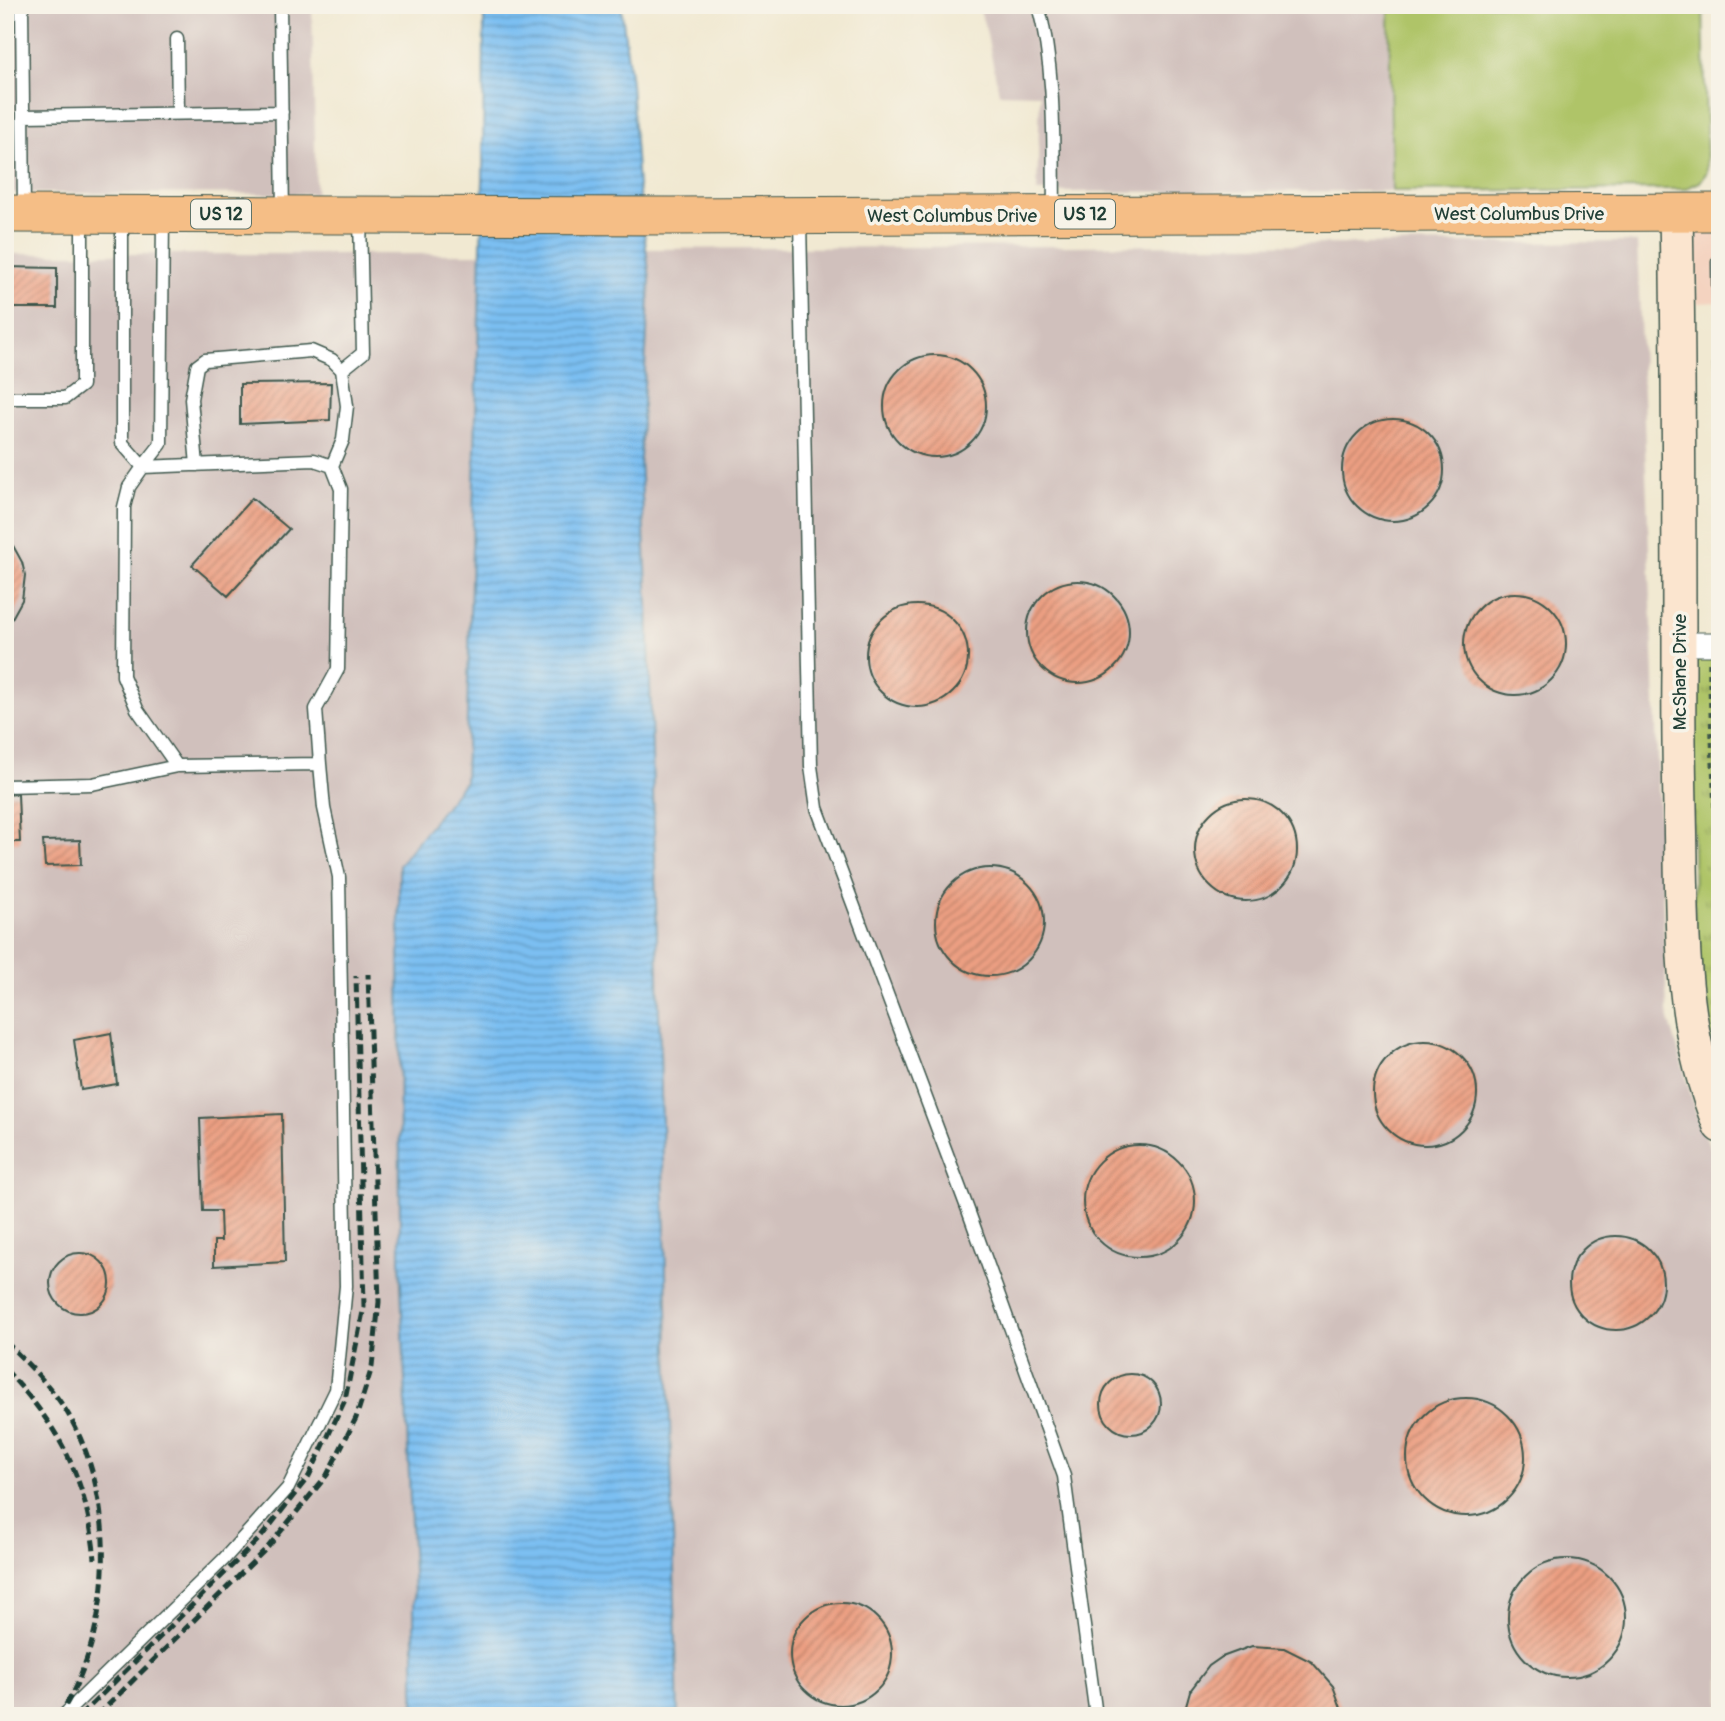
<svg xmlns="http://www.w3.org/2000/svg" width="1725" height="1721" viewBox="0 0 1725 1721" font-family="Pangolin,sans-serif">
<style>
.built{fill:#f4d3c0}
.industrial{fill:#d0c0bc}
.green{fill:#afc468;stroke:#67804e;stroke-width:2}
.park{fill:url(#park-tufts);stroke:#67804e;stroke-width:2}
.water{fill:url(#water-rules);stroke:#4d7e93;stroke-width:2}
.building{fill:url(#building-hatch)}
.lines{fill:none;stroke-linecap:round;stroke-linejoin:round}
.lane-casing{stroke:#3e574c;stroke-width:15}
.street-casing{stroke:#3e574c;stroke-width:25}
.secondary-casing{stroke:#3e574c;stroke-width:36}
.primary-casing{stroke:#3e574c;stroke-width:39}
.path{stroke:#3e574c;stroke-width:3.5;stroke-dasharray:5 5;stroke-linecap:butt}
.lane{stroke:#fff;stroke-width:12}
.street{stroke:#fff;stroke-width:23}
.secondary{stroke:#fbe5cf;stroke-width:33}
.primary{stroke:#f5be86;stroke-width:37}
.rail{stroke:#1f3d34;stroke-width:5;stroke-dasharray:10 5;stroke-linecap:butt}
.labels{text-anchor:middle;stroke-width:7;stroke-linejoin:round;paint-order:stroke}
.shield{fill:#f7f3e8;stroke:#60746a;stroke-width:2}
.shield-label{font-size:18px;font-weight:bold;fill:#1f3d34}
.street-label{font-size:19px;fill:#1f3d34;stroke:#f7f3e8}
</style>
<defs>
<pattern id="park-tufts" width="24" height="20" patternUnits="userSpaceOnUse" patternTransform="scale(1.75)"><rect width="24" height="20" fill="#afc468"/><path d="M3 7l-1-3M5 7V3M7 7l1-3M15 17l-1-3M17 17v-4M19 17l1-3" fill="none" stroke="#8ea056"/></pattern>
<pattern id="water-rules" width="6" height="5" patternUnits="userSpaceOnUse" patternTransform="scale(1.75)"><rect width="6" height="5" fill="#7bbff2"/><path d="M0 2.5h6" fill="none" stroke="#649cc5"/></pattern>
<pattern id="building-hatch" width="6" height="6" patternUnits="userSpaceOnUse" patternTransform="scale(1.75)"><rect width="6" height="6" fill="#ec9f82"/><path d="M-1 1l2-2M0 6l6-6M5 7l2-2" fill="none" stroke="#bf836b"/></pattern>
</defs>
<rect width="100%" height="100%" fill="#f7f3e8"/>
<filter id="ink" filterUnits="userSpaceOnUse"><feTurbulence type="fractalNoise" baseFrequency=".0143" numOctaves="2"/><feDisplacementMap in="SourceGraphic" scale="14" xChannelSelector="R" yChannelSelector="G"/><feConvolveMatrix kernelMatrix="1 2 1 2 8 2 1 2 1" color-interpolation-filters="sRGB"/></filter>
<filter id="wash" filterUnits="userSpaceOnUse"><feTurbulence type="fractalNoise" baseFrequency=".00686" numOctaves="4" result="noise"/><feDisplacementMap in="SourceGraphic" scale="28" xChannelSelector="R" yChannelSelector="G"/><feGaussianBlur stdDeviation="1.57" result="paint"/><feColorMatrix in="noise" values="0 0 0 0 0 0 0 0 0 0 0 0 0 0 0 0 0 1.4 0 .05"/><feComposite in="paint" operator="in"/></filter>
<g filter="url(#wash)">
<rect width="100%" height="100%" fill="#f1e9d2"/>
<!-- built -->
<path class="built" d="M1697 231H1720V302L1697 303Z"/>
<!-- industrial -->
<path class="industrial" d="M5 5H312L316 194 5 193Z
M978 5H1389L1392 191 1037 192 1040 94 999 93 986 30Z
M1637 242 1667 1012 1699 1123 1720 1168V1716H678L648 604 640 459 650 279 646 249Z
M5 254H480L465 781 399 865 400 1261 414 1596V1716H5Z"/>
<!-- green -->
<path class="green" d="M1389 5H1703L1707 172 1700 182 1685 189 1392 191Z"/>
<!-- park -->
<path class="park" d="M1689 659H1720V1089L1695 955Z"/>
<!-- water -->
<path class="water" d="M484 5H621L631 83 638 186 650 279 640 459 648 604 678 1716H414V1596L400 1261 399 865 465 781 483 181Z"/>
<g id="blocks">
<!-- building -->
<path class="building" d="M5 267 57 268V308H5Z
M884 406a51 51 0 1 1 102 0a51 51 0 1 1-102 0Z
M331 383 330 420 240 424V384Z
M1342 470a51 51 0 1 1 102 0a51 51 0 1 1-102 0Z
M252 498 289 529 228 596 192 565Z
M5 531 22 562 25 575 22 600 5 631Z
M1027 632a51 51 0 1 1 102 0a51 51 0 1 1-102 0Z
M1464 644a51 51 0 1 1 102 0a51 51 0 1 1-102 0Z
M866 656a51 51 0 1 1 102 0a51 51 0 1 1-102 0Z
M18 794 20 842H5V795Z
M1195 850a51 51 0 1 1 102 0a51 51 0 1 1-102 0Z
M80 840 81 865 45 866 43 841Z
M936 922a54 54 0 1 1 108 0a54 54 0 1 1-108 0Z
M111 1033 117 1084 81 1090 74 1040Z
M1373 1093a52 52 0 1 1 104 0a52 52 0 1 1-104 0Z
M282 1114 285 1262 214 1266V1241H221L220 1211H203L200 1118Z
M1083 1201a56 56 0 1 1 112 0a56 56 0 1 1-112 0Z
M1569 1283a47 47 0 1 1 94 0a47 47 0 1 1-94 0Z
M50 1283a30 30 0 1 1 60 0a30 30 0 1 1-60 0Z
M1101 1404a30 30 0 1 1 60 0a30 30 0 1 1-60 0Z
M1407 1457a59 59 0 1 1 118 0a59 59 0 1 1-118 0Z
M1508 1618a59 59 0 1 1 118 0a59 59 0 1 1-118 0Z
M790 1654a51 51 0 1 1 102 0a51 51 0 1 1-102 0Z
M1252 1646 1284 1648 1312 1662 1333 1686 1344 1716H1183L1190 1691 1209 1666 1222 1657Z"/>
</g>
</g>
<g filter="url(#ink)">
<use href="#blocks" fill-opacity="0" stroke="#3e574c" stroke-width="2"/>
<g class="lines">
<defs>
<path id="lane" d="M22 5 24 211
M280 5 283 213
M1038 5C1056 71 1053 143 1054 210
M177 39 178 113
M24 116 282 112
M122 219V443L143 467 161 444 163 216
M800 220 811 766 817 808 968 1210 1064 1476 1096 1716
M1718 262 1720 414
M342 370 363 353 360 218
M5 398H65L82 385V219
M314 460 332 466 341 489 338 669 316 709 320 764 177 766 137 709 123 676 124 507 129 487 143 467Z
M197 465 191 399 197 366 205 360 311 351 332 360 342 370 347 406 343 440 332 466
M5 786 92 784 177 766
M63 1716 223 1560 288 1488 336 1390 346 1286 339 877 324 808 320 764"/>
<path id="street" d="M1679 644H1720"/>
<path id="secondary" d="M1676 212C1679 366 1679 519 1679 672 1678 735 1680 798 1681 862 1683 959 1683 1034 1720 1126"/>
<path id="primary" d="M5 214 671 216 1720 212"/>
</defs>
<!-- lane casing -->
<use href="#lane" class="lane-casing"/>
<!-- street casing -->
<use href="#street" class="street-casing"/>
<!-- secondary casing -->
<use href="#secondary" class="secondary-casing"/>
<!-- primary casing -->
<use href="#primary" class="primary-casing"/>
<!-- path -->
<path class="path" d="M1709 663V682H1720
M1709 682 1714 808
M1718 983 1720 1013"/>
<!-- lane -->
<use href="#lane" class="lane"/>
<!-- street -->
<use href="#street" class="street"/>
<!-- secondary -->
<use href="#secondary" class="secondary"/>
<!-- primary -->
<use href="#primary" class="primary"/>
<!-- rail -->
<path class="rail" d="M5 1341C26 1362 49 1384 65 1409 119 1495 115 1631 59 1716
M5 1369C61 1429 86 1477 95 1559
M80 1716 261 1537 309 1476 345 1400 364 1307 356 976
M97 1716 268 1547 327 1475 356 1418 372 1367 379 1302 368 974"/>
</g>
</g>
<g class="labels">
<!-- shield labels -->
<g class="shield">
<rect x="191" y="199.5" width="60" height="29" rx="5"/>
<rect x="1055" y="199.5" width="60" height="29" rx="5"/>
</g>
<g class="shield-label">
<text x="221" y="220">US 12</text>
<text x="1085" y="220">US 12</text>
</g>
<!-- street labels -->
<g class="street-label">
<text x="1519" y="220">West Columbus Drive</text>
<text x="952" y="222">West Columbus Drive</text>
<text transform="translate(1679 672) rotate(-90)" y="7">McShane Drive</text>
</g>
</g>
<!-- margin -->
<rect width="1725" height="1721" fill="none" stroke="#f7f3e8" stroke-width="28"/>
</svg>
